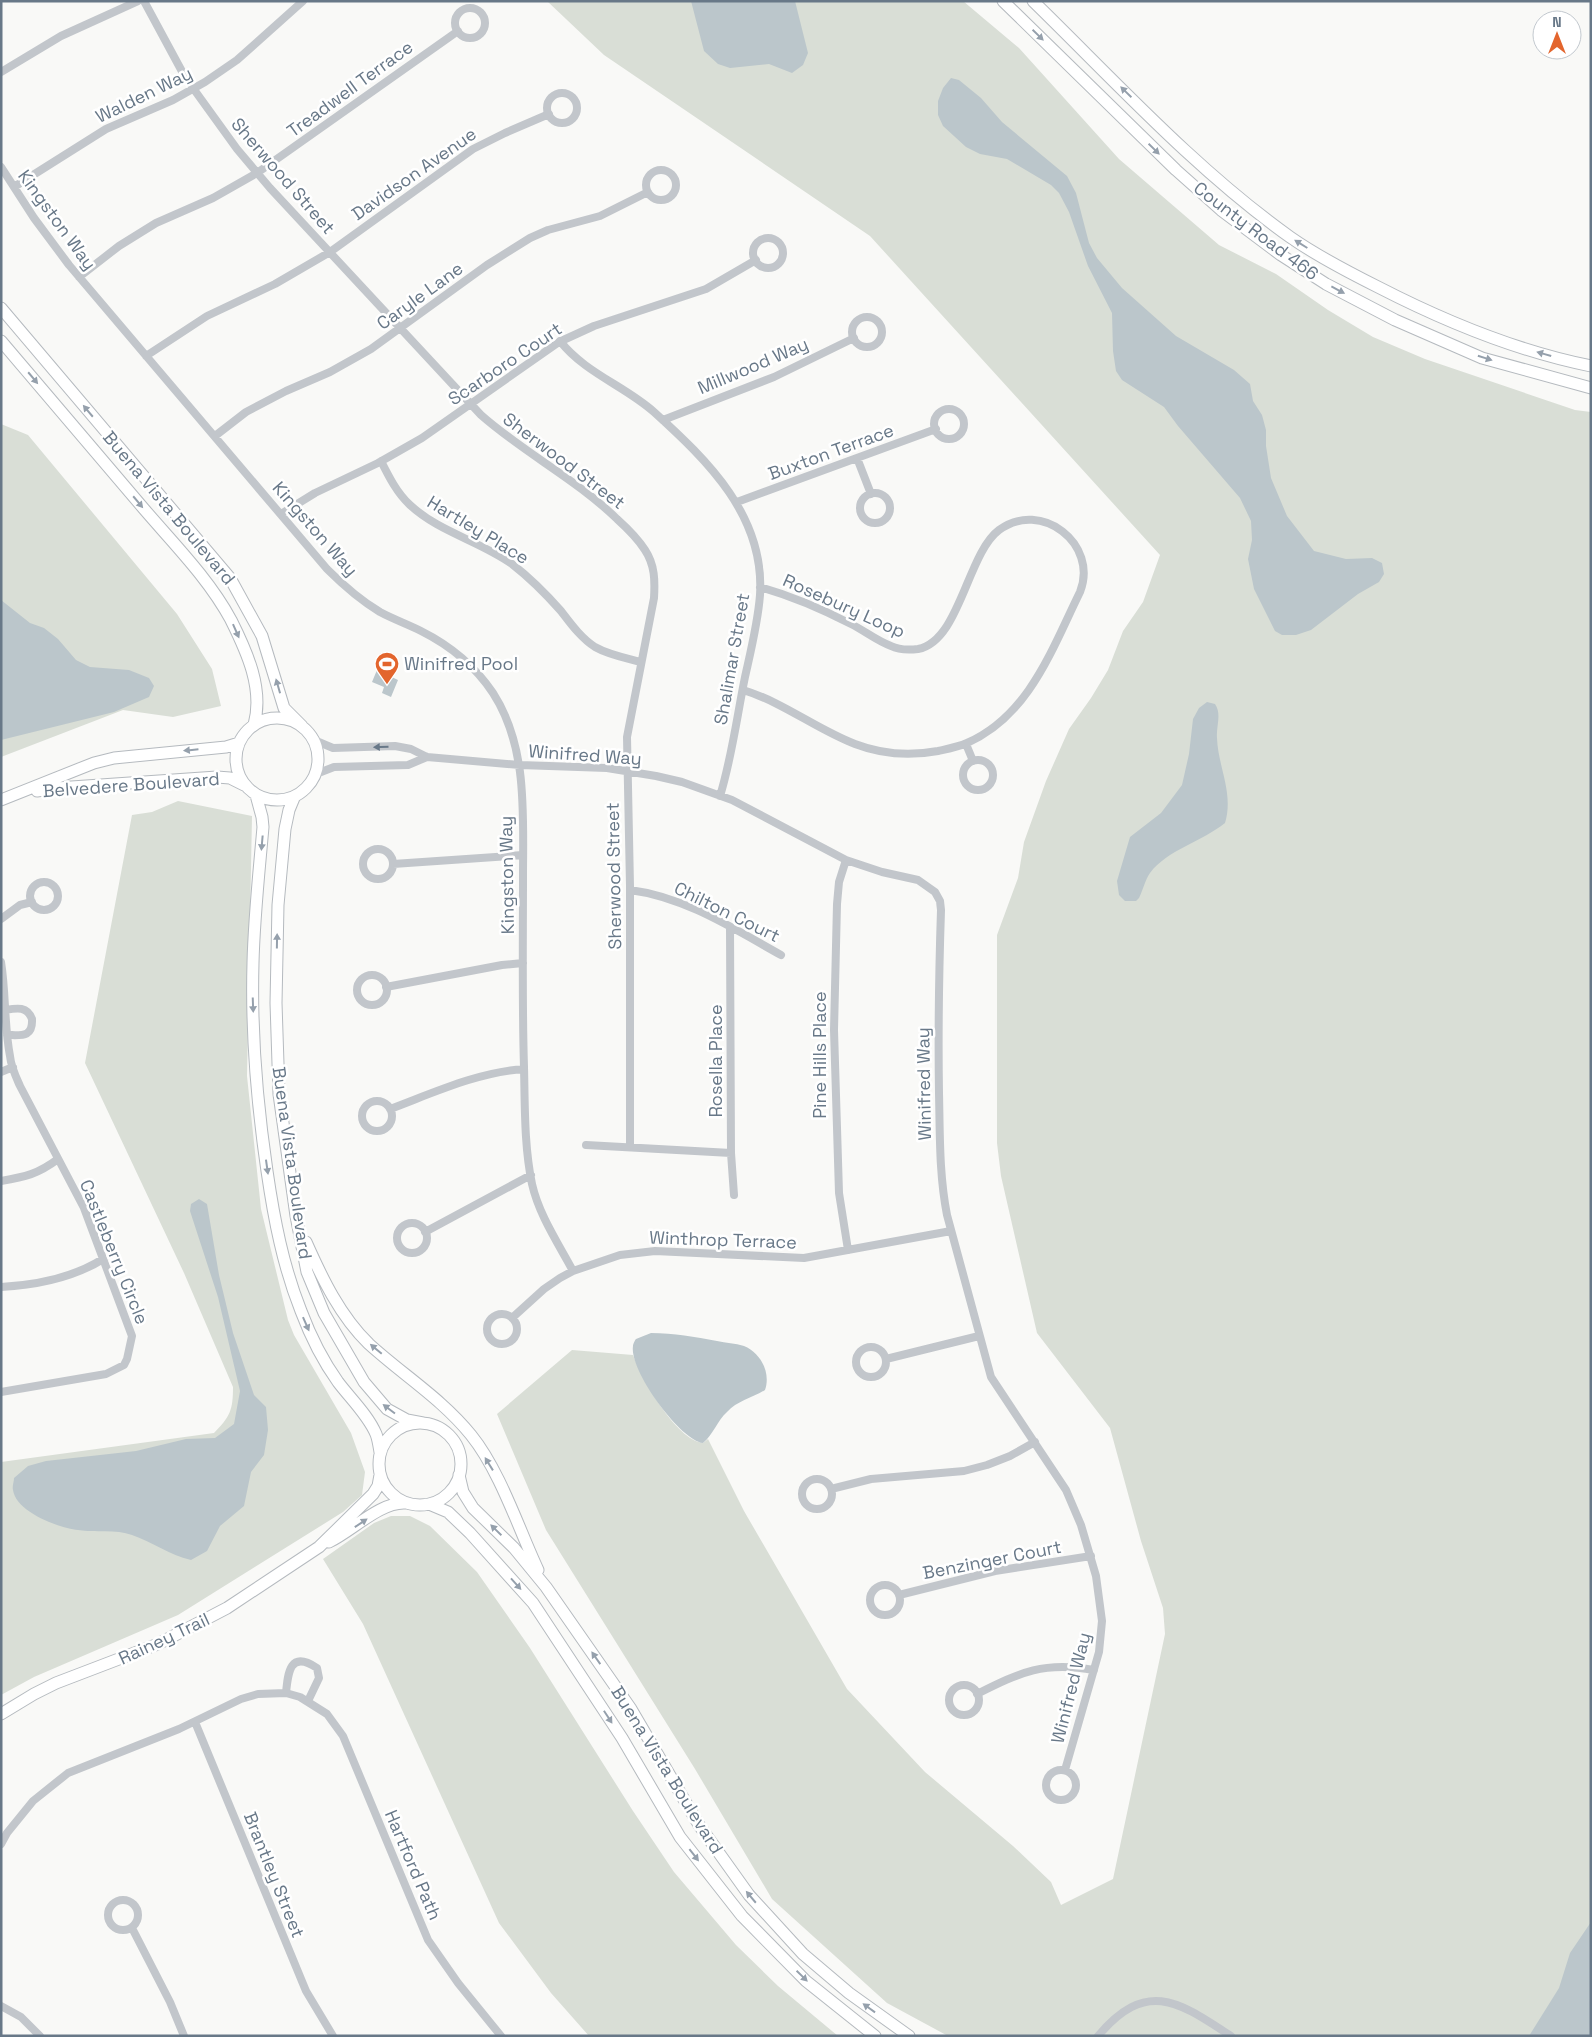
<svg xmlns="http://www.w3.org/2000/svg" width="1592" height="2037" viewBox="0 0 1592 2037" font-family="'Space Grotesk',sans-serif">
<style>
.green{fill:#d9ded6}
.water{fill:#bbc6cb}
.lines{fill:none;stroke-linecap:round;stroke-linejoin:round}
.secondary-casing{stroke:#b5babf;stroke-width:13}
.street{stroke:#c2c6cb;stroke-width:8}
.secondary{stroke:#fff;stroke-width:11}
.oneway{fill:#95a0ac}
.oneway2{fill:#687888}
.labels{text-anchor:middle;stroke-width:5;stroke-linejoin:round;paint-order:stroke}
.street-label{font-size:18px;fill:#687888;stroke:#fff}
.poi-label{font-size:18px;fill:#687888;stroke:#fff;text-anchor:start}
</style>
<rect width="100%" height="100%" fill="#f9f9f7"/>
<!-- green -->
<path class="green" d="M547 1H963L1019 48 1119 159 1219 245 1276 274 1328 310 1373 337 1425 359 1575 410 1591 412V2036H948L887 2003 772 1899 695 1769 546 1530 497 1414 572 1350 633 1355C642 1379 676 1440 703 1443L708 1439 744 1511 847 1689 925 1772 1013 1846 1051 1882 1061 1905 1113 1879 1165 1634 1163 1608 1141 1541 1110 1428 1037 1333 1001 1176 997 1143V935L1018 878 1024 842 1046 781 1069 729 1091 698 1108 670 1123 631 1143 602 1160 555 870 236 604 55Z
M1 424 28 435 177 614 212 669 221 706 173 717 123 710 1 757Z
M178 801 252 816 247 1076 261 1209 288 1320 294 1335 351 1433 365 1472 362 1495 343 1512 178 1615 34 1677 1 1695V1462L214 1433C230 1417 233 1410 233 1387L184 1273 85 1063 132 815 152 812Z
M391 1516H410L430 1526 477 1572 530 1648 633 1811 674 1872 736 1945 778 1986 838 2036H589L551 1993 499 1923 363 1624 323 1559 374 1523Z"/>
<!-- water -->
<path class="water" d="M691 1H795L808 53 803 65 792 73 769 64 730 68 718 64 704 51Z
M951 78 959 80 981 98 1002 122 1067 176 1076 193 1089 243 1097 258 1122 288 1176 336 1234 370 1250 384 1253 401 1262 415 1266 430V446L1271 478 1287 516 1314 551 1346 559 1372 558 1382 563 1384 574 1379 582 1358 594 1311 630 1296 635H1282L1275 631 1254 589 1248 559 1252 540 1251 521 1240 498 1178 426 1164 407 1122 380 1116 371 1113 351 1112 313 1088 266 1069 212 1059 193 1051 185 1007 159 980 154 966 147 943 126 938 115V101L943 88Z
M1 600 30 623 44 628 58 639 76 660 90 667 129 670 149 678 154 686 149 697 114 712 1 740Z
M377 670 398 680 391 697 382 693 384 687 372 682Z
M1207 702 1215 704C1222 714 1216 726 1217 738 1218 767 1234 793 1225 823 1203 841 1167 850 1150 873 1145 880 1143 890 1139 898L1136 901H1125L1119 895 1117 881 1130 837 1161 813 1182 785 1189 754 1193 719 1199 708Z
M199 1199 207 1204 219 1275 233 1333 254 1395 266 1407 268 1430 264 1455 251 1472 244 1506 220 1526 207 1551 191 1560C169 1555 153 1542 132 1535 116 1529 95 1533 78 1530 59 1528 16 1512 13 1490 12 1486 14 1482 14 1478L28 1466 46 1461 136 1451 186 1439 215 1438 234 1424 240 1391 218 1297 190 1211 191 1204Z
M651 1333C674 1333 695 1337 717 1341 726 1343 735 1343 744 1346 761 1353 771 1373 765 1390 752 1398 737 1401 727 1412 717 1421 713 1435 703 1443 680 1440 629 1370 633 1346 633 1344 635 1340 636 1339Z
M1591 1922V2036H1529L1559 1988 1570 1953Z"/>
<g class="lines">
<defs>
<path id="secondary" d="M1003 1 1176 170 1221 210 1281 255 1326 284 1395 320 1482 358 1591 388
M1033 1C1115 81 1196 170 1290 237 1317 256 1348 272 1378 287 1446 322 1516 351 1591 366
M1 308 230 578 262 636 284 708 302 726
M1 341C49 397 97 453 144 509 174 544 209 579 231 620 247 652 264 689 254 725
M236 759a41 41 0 1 1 82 0a41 41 0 1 1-82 0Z
M37 791 57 788 217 777 230 778 244 785
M256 795 262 817 263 827C259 873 254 918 253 963 251 1033 257 1103 267 1171 274 1219 283 1266 301 1311 310 1335 323 1361 338 1382 350 1398 368 1415 376 1434 378 1439 379 1446 380 1452
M294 798 289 810 285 829 278 905 276 1003 279 1094 296 1216 307 1272 324 1313 364 1382 387 1409 407 1420 423 1423
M1 800 94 763 114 758 226 747 239 743
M306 1242C322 1278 340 1316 369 1344 403 1375 442 1399 471 1435 500 1471 518 1527 538 1570
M379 1464a41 41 0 1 1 82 0a41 41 0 1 1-82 0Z
M459 1475 463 1492 473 1508 514 1548 546 1587 631 1709 699 1825 749 1895 803 1954 849 1993 909 2036
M429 1504 448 1512 470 1533 533 1603 622 1738 680 1837 742 1916 806 1981 875 2036
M329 1542C352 1531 380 1502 405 1503
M1 1714 34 1694 56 1683 158 1644 227 1608 319 1547 373 1494 378 1486 380 1475"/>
</defs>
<!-- secondary casing -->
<use href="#secondary" class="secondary-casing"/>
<!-- street -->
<path class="street" d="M144 1 185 77 237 149 270 188 481 415C524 453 576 479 617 519 627 528 638 539 645 550 655 565 655 581 654 598L627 737 630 886V1146
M455 23a15 15 0 1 1 30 0a15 15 0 1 1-30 0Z
M1 72 61 36 138 1
M547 108a15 15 0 1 1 30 0a15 15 0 1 1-30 0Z
M1 167 34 218 69 265 327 569C343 585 360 600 380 612 393 619 407 624 421 631 449 645 475 666 493 693 528 747 523 815 523 877 523 941 522 1004 524 1067 525 1106 524 1145 532 1184 539 1215 558 1243 573 1271
M646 185a15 15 0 1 1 30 0a15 15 0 1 1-30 0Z
M14 187 106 129 173 100 205 82 237 60 303 1
M753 253a15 15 0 1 1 30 0a15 15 0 1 1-30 0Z
M79 277 119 246 156 223 213 198 257 173 458 31
M852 332a15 15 0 1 1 30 0a15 15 0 1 1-30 0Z
M560 341C585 373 625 386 654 412 708 461 765 516 760 595 758 622 751 650 745 677 737 716 732 757 720 796
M146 356 207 316 275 284 330 252 473 149 505 133 549 114
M934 424a15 15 0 1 1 30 0a15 15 0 1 1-30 0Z
M663 420 774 377 854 338
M215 436 246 412 286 391 330 372 371 349 487 265 530 238 548 230 600 216 648 192
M857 458 871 494
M381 461C389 477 397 493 410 505 439 532 480 541 512 564 530 578 546 594 561 611 571 624 581 638 595 647 609 655 626 658 641 662
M860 508a15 15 0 1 1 30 0a15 15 0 1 1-30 0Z
M737 502 936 429
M281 514 315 493 378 463 422 438 559 342 594 326 706 289 756 260
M743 690C783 702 816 729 855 744 881 754 911 756 938 751 947 749 958 747 967 743 1029 716 1052 649 1080 592 1099 544 1041 499 999 530 967 554 960 641 918 649 909 650 899 650 891 646 877 641 865 631 851 624 822 609 792 596 760 587
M314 740 333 748 395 746 411 749 427 757 520 765 607 768 656 776 682 782 732 800 846 860 882 872 918 880 935 892 940 901 941 910C939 971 938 1032 939 1093 940 1134 939 1174 947 1215L991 1377 1066 1490 1081 1525 1096 1576 1102 1621 1099 1652 1065 1770
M966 744 973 761
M963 775a15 15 0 1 1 30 0a15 15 0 1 1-30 0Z
M316 774 334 767 408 765 427 757
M363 864a15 15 0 1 1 30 0a15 15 0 1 1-30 0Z
M846 860 839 882 837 904 834 1030 839 1193 848 1250
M393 864 523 855
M30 896a14 14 0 1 1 28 0a14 14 0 1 1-28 0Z
M630 890C685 897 734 929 781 955
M1 919 20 905 32 902
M730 927 731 1153 734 1195
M1 962C6 993 4 1025 10 1056 11 1067 16 1077 20 1086L84 1208 132 1336 127 1359 124 1365 106 1374 1 1392
M357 990a15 15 0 1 1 30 0a15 15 0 1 1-30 0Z
M386 987 502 965 523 963
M5 1010C17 1008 27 1006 32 1019 33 1038 21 1035 7 1035
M1 1072 13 1067
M362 1116a15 15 0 1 1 30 0a15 15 0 1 1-30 0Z
M390 1109C433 1093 478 1072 524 1069
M586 1145 731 1153
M1 1181C25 1177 38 1174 58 1159
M397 1238a15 15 0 1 1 30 0a15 15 0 1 1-30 0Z
M425 1232 531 1175
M1 1287C36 1285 73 1278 103 1259
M487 1329a15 15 0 1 1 30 0a15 15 0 1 1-30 0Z
M512 1318 544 1289 560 1278 573 1271 620 1255 655 1251 804 1258 951 1231
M856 1362a15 15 0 1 1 30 0a15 15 0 1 1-30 0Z
M886 1359 979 1336
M802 1494a15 15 0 1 1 30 0a15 15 0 1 1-30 0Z
M831 1489 871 1479 964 1471 987 1465 1010 1456 1035 1442
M870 1600a15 15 0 1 1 30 0a15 15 0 1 1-30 0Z
M899 1595 995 1571 1091 1556
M949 1700a15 15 0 1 1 30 0a15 15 0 1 1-30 0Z
M286 1693C288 1672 290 1650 317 1668L319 1678 308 1701
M977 1694C1021 1672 1044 1661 1094 1670
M195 1722 306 1991 333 2036
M1046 1785a15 15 0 1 1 30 0a15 15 0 1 1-30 0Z
M1 1844 7 1833 33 1801 68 1773 179 1729 241 1699 258 1694 286 1693 300 1697 327 1714 343 1736 428 1940 458 1983 501 2036
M108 1915a15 15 0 1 1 30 0a15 15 0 1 1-30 0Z
M132 1928 170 2002 184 2036
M1 2006 21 2017 40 2036
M1098 2036C1147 1978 1179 2002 1231 2036"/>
<!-- secondary -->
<use href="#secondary" class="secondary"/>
</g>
<!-- one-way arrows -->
<defs><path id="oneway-solid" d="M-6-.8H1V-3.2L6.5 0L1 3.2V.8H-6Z" transform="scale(1.25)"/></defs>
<g class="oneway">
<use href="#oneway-solid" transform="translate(1038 35) rotate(44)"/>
<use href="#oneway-solid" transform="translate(1126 92) rotate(-136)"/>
<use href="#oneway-solid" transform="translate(1154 149) rotate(44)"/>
<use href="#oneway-solid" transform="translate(1301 244) rotate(-148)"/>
<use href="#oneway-solid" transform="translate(1338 290) rotate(28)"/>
<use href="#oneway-solid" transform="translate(1544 354) rotate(-164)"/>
<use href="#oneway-solid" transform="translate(1485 358) rotate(18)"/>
<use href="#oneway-solid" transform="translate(33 378) rotate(50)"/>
<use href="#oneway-solid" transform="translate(88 411) rotate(-130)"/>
<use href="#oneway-solid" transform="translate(138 502) rotate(50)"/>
<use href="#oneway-solid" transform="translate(236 631) rotate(66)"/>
<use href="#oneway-solid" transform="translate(278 686) rotate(-106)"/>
<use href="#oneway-solid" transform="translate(191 750) rotate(174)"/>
<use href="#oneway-solid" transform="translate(262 843) rotate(95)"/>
<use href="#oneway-solid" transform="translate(277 941) rotate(-89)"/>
<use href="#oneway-solid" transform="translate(253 1005) rotate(88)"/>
<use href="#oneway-solid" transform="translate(267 1167) rotate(82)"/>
<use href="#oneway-solid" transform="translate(306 1324) rotate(66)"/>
<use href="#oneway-solid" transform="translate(376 1349) rotate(-140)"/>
<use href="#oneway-solid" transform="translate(389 1409) rotate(-143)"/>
<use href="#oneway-solid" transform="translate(489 1464) rotate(-122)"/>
<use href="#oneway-solid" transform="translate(361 1523) rotate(-34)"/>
<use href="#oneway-solid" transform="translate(496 1530) rotate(-136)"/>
<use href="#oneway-solid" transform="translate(516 1584) rotate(48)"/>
<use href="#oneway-solid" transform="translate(596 1658) rotate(-125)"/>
<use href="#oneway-solid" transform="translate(608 1717) rotate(57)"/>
<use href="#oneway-solid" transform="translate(694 1855) rotate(52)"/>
<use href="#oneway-solid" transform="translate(751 1897) rotate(-130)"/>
<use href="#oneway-solid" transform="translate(802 1976) rotate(44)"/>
<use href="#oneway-solid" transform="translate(869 2008) rotate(-144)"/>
</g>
<use class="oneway2" href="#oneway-solid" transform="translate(381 747) rotate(178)"/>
<!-- icons -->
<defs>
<symbol id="stadium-pin" viewBox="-11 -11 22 30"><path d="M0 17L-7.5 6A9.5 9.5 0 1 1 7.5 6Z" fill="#e3652d" stroke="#fff"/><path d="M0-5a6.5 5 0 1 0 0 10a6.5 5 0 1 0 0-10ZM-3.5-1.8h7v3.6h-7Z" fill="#fff"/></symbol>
</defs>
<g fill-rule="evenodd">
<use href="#stadium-pin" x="373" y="650" width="28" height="38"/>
</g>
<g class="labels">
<!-- street labels -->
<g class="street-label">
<text transform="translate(350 89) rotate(-36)" y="6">Treadwell Terrace</text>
<text transform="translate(144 95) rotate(-26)" y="6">Walden Way</text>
<text transform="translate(414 174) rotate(-35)" y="6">Davidson Avenue</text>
<text transform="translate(283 176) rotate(49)" y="6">Sherwood Street</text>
<text transform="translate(57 220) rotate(54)" y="6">Kingston Way</text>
<text transform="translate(1256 231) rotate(37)" y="6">County Road 466</text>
<text transform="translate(420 296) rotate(-36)" y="6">Caryle Lane</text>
<text transform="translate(505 364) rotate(-34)" y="6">Scarboro Court</text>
<text transform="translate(753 366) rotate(-23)" y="6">Millwood Way</text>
<text transform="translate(831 452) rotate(-20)" y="6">Buxton Terrace</text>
<text transform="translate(564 461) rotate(37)" y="6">Sherwood Street</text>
<text transform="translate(169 508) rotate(50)" y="6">Buena Vista Boulevard</text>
<text transform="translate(315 529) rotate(49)" y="6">Kingston Way</text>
<text transform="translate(478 530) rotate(31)" y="6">Hartley Place</text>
<text transform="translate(844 606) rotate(24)" y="6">Rosebury Loop</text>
<text transform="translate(732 659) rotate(-80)" y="6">Shalimar Street</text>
<text transform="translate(585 755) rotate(4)" y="6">Winifred Way</text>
<text transform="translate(131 785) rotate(-4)" y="6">Belvedere Boulevard</text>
<text transform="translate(507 875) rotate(-91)" y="6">Kingston Way</text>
<text transform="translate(614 876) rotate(-91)" y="6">Sherwood Street</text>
<text transform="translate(727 912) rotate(26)" y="6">Chilton Court</text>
<text transform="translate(820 1055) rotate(-90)" y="6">Pine Hills Place</text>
<text transform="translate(716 1061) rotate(-90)" y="6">Rosella Place</text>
<text transform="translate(924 1084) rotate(-91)" y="6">Winifred Way</text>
<text transform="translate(292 1163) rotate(82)" y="6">Buena Vista Boulevard</text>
<text transform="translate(723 1240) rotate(2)" y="6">Winthrop Terrace</text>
<text transform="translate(114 1252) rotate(68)" y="6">Castleberry Circle</text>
<text transform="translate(992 1560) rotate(-11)" y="6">Benzinger Court</text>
<text transform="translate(164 1639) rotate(-25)" y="6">Rainey Trail</text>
<text transform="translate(1071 1688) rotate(-76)" y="6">Winifred Way</text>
<text transform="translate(667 1770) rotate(58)" y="6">Buena Vista Boulevard</text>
<text transform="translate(413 1865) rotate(67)" y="6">Hartford Path</text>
<text transform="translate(274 1875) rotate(68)" y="6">Brantley Street</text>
</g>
<!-- poi labels -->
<g class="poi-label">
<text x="404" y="670">Winifred Pool</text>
</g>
</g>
<!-- border -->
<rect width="1592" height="2037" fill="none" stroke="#687888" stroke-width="5"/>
<!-- north arrow -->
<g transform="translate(1557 35)"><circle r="24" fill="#ffffff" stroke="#c3c9cf"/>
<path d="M0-4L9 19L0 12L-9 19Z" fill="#e3652d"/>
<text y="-8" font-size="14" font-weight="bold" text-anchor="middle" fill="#687888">N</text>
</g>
</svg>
